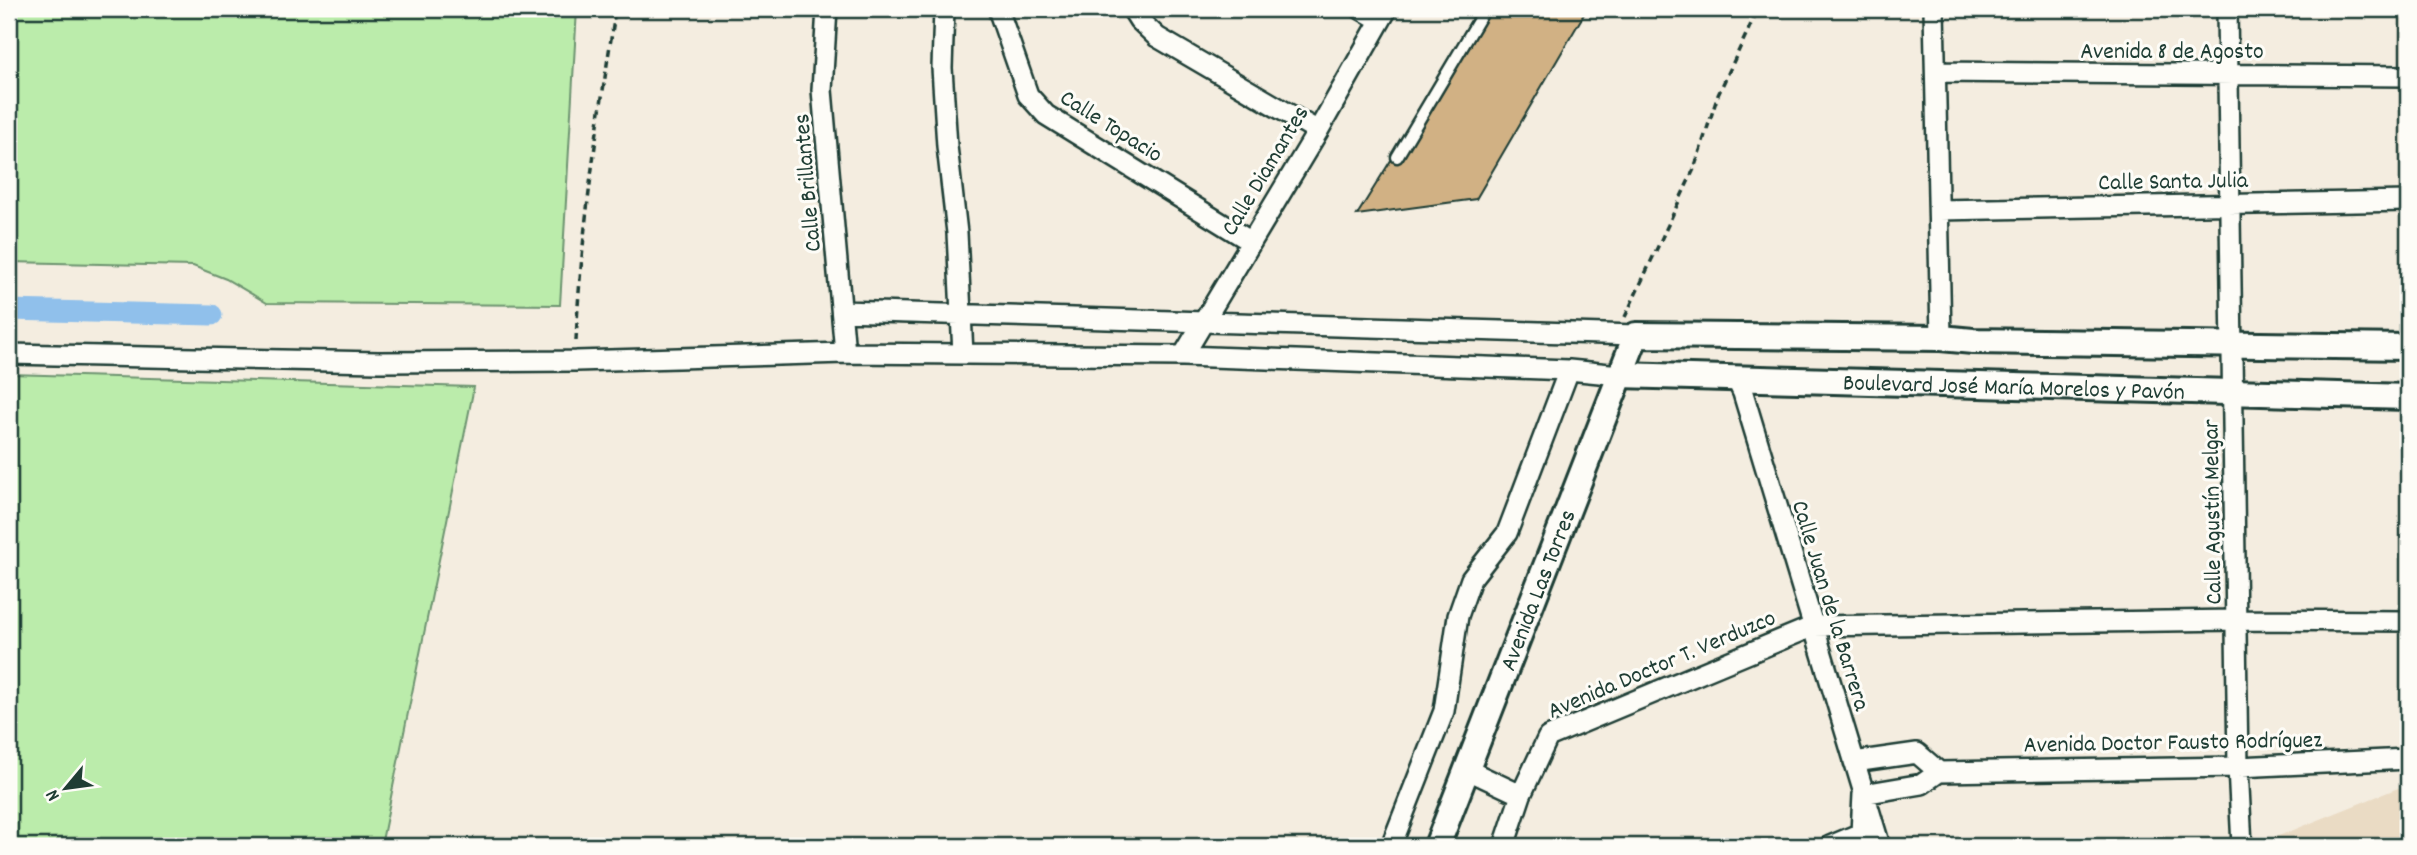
<svg xmlns="http://www.w3.org/2000/svg" width="2417" height="855" viewBox="0 0 2417 855" font-family="Dekko,sans-serif">
<style>
.built{fill:#eadbc4}
.green{fill:#bbecab;stroke:#6d9470;stroke-width:2}
.lines{fill:none;stroke-linecap:round;stroke-linejoin:round}
.canal{stroke:#90c0eb;stroke-width:21}
.building{fill:#d1b184;stroke:#1f3d34;stroke-width:2}
.service-casing{stroke:#1f3d34;stroke-width:15}
.minor-casing{stroke:#1f3d34;stroke-width:24}
.tertiary-casing{stroke:#1f3d34;stroke-width:30}
.path{stroke:#1f3d34;stroke-width:3.5;stroke-dasharray:7 5;stroke-linecap:butt}
.service{stroke:#fdfcf7;stroke-width:10}
.minor{stroke:#fdfcf7;stroke-width:19}
.tertiary{stroke:#fdfcf7;stroke-width:24}
.labels{text-anchor:middle;stroke-width:6;stroke-linejoin:round;paint-order:stroke}
.street-label{font-size:24px;fill:#1f3d34;stroke:#fdfcf7}
</style>
<rect width="100%" height="100%" fill="#f4ede0"/>
<filter id="ink" filterUnits="userSpaceOnUse"><feTurbulence type="fractalNoise" baseFrequency=".0143" numOctaves="2"/><feDisplacementMap in="SourceGraphic" scale="14" xChannelSelector="R" yChannelSelector="G"/><feConvolveMatrix kernelMatrix="1 2 1 2 8 2 1 2 1" color-interpolation-filters="sRGB"/></filter>
<g filter="url(#ink)">
<!-- built -->
<path class="built" d="M2408 784V846H2266V841Z"/>
<!-- green -->
<path class="green" d="M9 9H577L560 305 267 303 226 279 193 266 9 262Z
M9 374 474 387 381 846H9Z"/>
<g class="lines">
<!-- canal -->
<path class="canal" d="M9 310 212 315"/>
</g>
<!-- building -->
<path class="building" d="M1485 9H1587L1476 199 1357 215Z"/>
<g class="lines">
<defs>
<path id="service" d="M1397 157 1485 9"/>
<path id="minor" d="M827 9 822 90 845 353
M944 9 942 68 947 146 957 233 963 354
M998 9 1028 95 1046 115 1250 241
M1132 9 1139 20 1157 37 1318 131
M1361 9 1380 20
M1934 9 1941 338
M2227 9 2238 767 2242 846
M1936 72 2408 76
M1939 210 2408 201
M842 311 1636 335
M9 354 378 362 576 361 845 353 1183 356 1569 370 1620 375
M1183 356 1318 131 1387 9
M1736 378 1743 393 1880 846
M1854 762 1917 753 1939 772
M1468 770 1521 795
M1391 846 1444 711 1458 616 1471 579 1507 533 1569 370
M1504 846 1521 795 1548 737 1814 626 2237 620 2408 621
M1830 846 1861 833 1863 794 1922 784 1939 772 2238 767 2408 759"/>
<g id="tertiary">
<path id="s1" d="M1620 375 2408 397"/>
<path id="s2" d="M1437 846 1636 335 1941 338 1973 341 2408 347"/>
</g>
</defs>
<!-- service casing -->
<use href="#service" class="service-casing"/>
<!-- minor casing -->
<use href="#minor" class="minor-casing"/>
<!-- tertiary casing -->
<use href="#tertiary" class="tertiary-casing"/>
<!-- path -->
<path class="path" d="M1625 317 1694 169 1718 95 1758 9
M576 341C581 234 597 126 614 20L613 9"/>
<!-- service -->
<use href="#service" class="service"/>
<!-- minor -->
<use href="#minor" class="minor"/>
<!-- tertiary -->
<use href="#tertiary" class="tertiary"/>
</g>
</g>
<g class="labels">
<!-- street labels -->
<g class="street-label">
<text x="2172" y="58">Avenida 8 de Agosto</text>
<text transform="translate(1112 125) rotate(32)" y="8">Calle Topacio</text>
<text transform="translate(1264 170) rotate(-59)" y="8">Calle Diamantes</text>
<text transform="translate(2173 180) rotate(-1)" y="8">Calle Santa Julia</text>
<text transform="translate(806 183) rotate(-95)" y="8">Calle Brillantes</text>
<text dy="8" stroke="none"><textPath href="#s1" startOffset="394">Boulevard José María Morelos y Pavón</textPath></text>
<text transform="translate(2211 512) rotate(-91)" y="8">Calle Agustín Melgar</text>
<text dy="8" stroke="none"><textPath href="#s2" startOffset="275">Avenida Las Torres</textPath></text>
<text transform="translate(1832 605) rotate(73)" y="8">Calle Juan de la Barrera</text>
<text transform="translate(1661 663) rotate(-23)" y="8">Avenida Doctor T. Verduzco</text>
<text transform="translate(2173 741) rotate(-1)" y="8">Avenida Doctor Fausto Rodríguez</text>
</g>
</g>
<!-- margin -->
<rect width="2417" height="855" fill="none" stroke="#fdfcf7" stroke-width="35"/>
<rect x="18" y="18" width="2382" height="820" fill="none" stroke="#1f3d34" stroke-width="2.5" filter="url(#ink)"/>
<!-- north arrow -->
<g transform="translate(66 788) rotate(241)" stroke="#fdfcf7" stroke-width="5" paint-order="stroke">
<path d="M0-5L12 26L0 18L-12 26Z" fill="#1f3d34"/>
<text y="-10" font-size="19" font-weight="bold" text-anchor="middle" fill="#1f3d34">N</text>
</g>
</svg>
